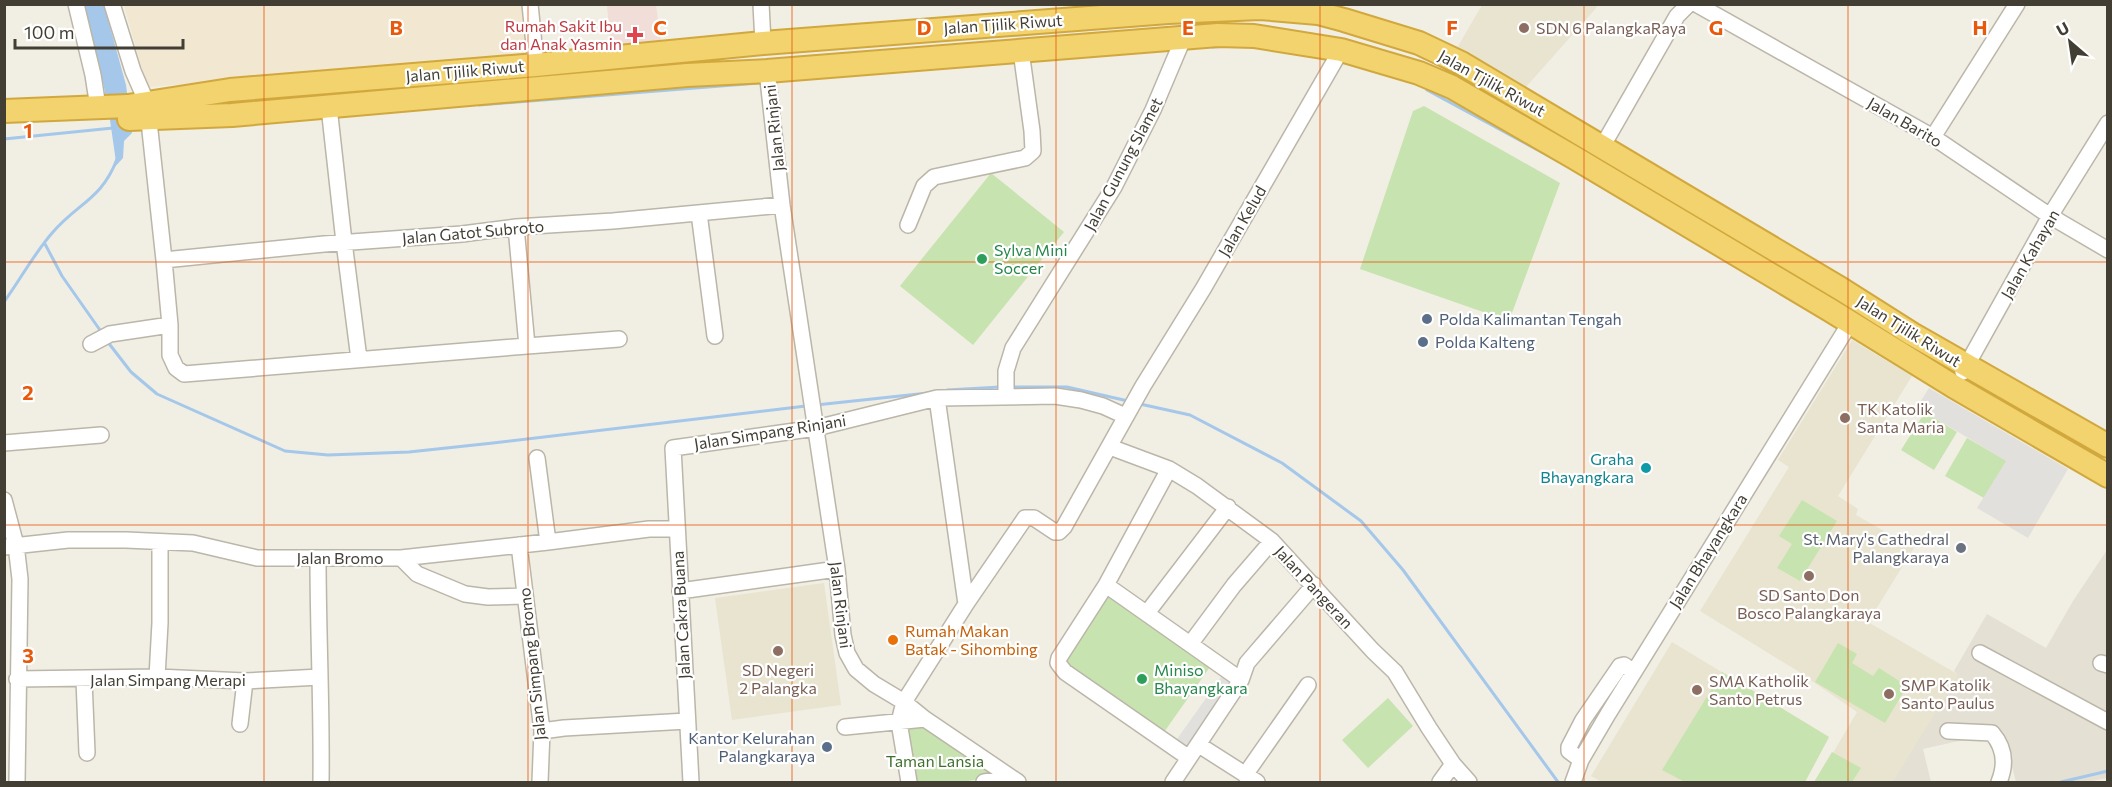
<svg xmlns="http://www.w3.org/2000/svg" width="2112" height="787" viewBox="0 0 2112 787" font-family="Commissioner,sans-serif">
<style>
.residential{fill:#e4e0d3}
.commercial{fill:#f2e7d0}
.education{fill:#e9e4cf}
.medical{fill:#f1ded8}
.green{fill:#c7e3af}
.parking{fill:#e2e0dc}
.water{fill:#a4c7ea}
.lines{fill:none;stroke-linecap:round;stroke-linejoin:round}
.stream{stroke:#a4c7ea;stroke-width:3}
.minor-casing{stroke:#bbb6a8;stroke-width:18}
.highway-casing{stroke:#d1a83e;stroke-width:26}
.minor{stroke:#fff;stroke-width:15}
.highway{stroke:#f3d36d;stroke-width:22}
.grid{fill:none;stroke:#e8590c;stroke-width:1.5;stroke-opacity:0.55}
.education-dot{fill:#8d6e63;stroke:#fff;stroke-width:2}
.health-dot{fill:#e0444e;stroke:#fff;stroke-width:2}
.leisure-dot{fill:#2e9e5b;stroke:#fff;stroke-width:2}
.service-dot{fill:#5c6f8a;stroke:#fff;stroke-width:2}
.culture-dot{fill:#0f9aa8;stroke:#fff;stroke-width:2}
.worship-dot{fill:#6b7280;stroke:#fff;stroke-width:2}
.food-dot{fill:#e8710a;stroke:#fff;stroke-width:2}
.labels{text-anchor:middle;stroke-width:4.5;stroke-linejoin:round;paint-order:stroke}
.street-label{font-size:16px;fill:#423e34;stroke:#fff}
.health-label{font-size:16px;fill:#be3a42;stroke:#fff;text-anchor:end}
.education-label{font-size:16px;fill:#785e54;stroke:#fff;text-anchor:start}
.leisure-label{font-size:16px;fill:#27864d;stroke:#fff;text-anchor:start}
.service-label{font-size:16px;fill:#4e5e75;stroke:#fff;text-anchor:start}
.culture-label{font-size:16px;fill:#0d838f;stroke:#fff;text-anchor:end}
.worship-label{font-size:16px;fill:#5b616d;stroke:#fff;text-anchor:end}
.food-label{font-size:16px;fill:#c56008;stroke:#fff;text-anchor:start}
.park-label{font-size:16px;fill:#406f2d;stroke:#fff}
.grid-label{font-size:20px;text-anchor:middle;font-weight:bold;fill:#e8590c;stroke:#fff;stroke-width:4.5;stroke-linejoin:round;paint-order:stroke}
</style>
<rect width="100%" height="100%" fill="#f1eee4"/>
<!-- residential -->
<path class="residential" d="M2107 550V778L2087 782H2016L2006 743 1990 734 1923 749 1931 782H1892L1958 675 1954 671 1987 614 2046 648 2073 601Z"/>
<!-- commercial -->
<path class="commercial" d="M124 5H525L530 56 147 87Z"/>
<!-- education -->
<path class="education" d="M1594 4 1597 7 1526 87 1457 48 1482 5Z
M1852 340 1912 376 1838 496 1858 509 1856 515 1914 548 1868 622 1959 675 1892 782H1816L1857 712 1796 670 1700 611 1789 467 1778 460Z
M824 583 841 705 732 720 715 598Z
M1672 642 1829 737 1805 782H1602L1591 776Z"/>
<!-- medical -->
<path class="medical" d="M607 5H656L662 49 611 52Z"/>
<!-- green -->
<path class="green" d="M1424 106 1560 183 1509 321 1360 269 1413 111Z
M991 173 1064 232 973 345 900 286Z
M1925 412 1957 432 1934 470 1901 450Z
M1967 438 2007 461 1984 498 1945 476Z
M1802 500 1837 521 1800 581 1777 568 1792 544 1779 536Z
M1110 594 1212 664 1162 735 1061 664Z
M1838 643 1857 654 1852 663 1873 676 1879 668 1907 686 1885 723 1815 682Z
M1722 672 1829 737 1805 782H1685L1662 770Z
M1388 698 1413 726 1368 768 1342 740Z
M922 724 992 773 989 778 960 782H917L908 730 910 727Z
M1832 752 1861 768 1852 782H1814Z"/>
<!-- parking -->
<path class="parking" d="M1929 388 2068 469 2028 538 1977 508 2006 461 1917 407Z
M1224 673 1241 680 1189 758 1172 746Z"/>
<!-- water -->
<path class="water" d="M83 5H104L126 85 132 133 124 141 123 158 112 170 116 162 110 120 104 87Z"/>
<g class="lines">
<!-- stream -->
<path class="stream" d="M1213 47 1228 46
M1427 90 1558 161
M479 105 759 83
M4 139 113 128
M1585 177 1720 257
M45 244 62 276 102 333
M4 302C20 280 35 252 53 232 78 203 102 199 117 159
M107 341 131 372 157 394 285 451 328 455 409 452 493 443 806 406
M1010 387H1067L1128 401
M947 390 1000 387
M1140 404 1190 415 1282 463 1361 521 1403 570 1558 782
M816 405 928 393
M2061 782 2108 771"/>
<defs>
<path id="minor" d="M76 4 93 75 98 107
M112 4 133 71 147 103 164 260 170 325V355L176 368 184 374 527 346 516 227
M530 4 536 65
M761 4 763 43
M1696 4 1933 137 2050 216 2108 250
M767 71 782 205 837 569 843 635 847 653 856 669 874 684 904 702 925 719 1018 782
M329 107 344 242 359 359
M1933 137 2017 4
M1602 147 1677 16 1689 4
M699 213 715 336
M908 225 924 186 934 177 1025 158 1033 151 1032 131 1021 51
M164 260 324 244 462 234 516 227 613 221 782 205
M91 344 110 334 170 325
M527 346 619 339
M1963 372 2050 216 2108 123
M1006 396V371L1013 348 1114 187 1153 110 1183 39
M937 398 966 604
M4 443 101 435
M1110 447 1169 469 1197 486 1272 541 1373 651 1395 672 1429 728 1453 764 1469 782
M537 458 548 542
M1169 469 1106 585 1059 658 1058 663 1065 672 1189 758
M4 500 16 545 20 579 17 782
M519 545 542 731 540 782
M4 547 68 540H126L193 543 257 558H401L548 542 649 529H677
M318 558C318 633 322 708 321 782
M401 558 417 574 465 594 488 597 524 596
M1106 585 1241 680
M680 591 837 569
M1147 613 1228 507
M1191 643 1234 585 1272 541
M1980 653 2108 722
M2101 663 2108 665
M157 677 160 623V542
M17 679 157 677 245 681 320 677
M84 680 87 753
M240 724 245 681
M845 727 925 719
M542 731 564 728 687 721
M1948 731 1992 733C2005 748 2006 765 1999 782
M1199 745 1257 782
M1581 760 1569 751V747L1583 720 1620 666 1624 665 1634 672
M1245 775 1308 685
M691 782 673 448 816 428 937 398 1055 396 1081 400 1103 406 1125 416
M909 782 899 722 904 702 966 604 1025 518H1034L1055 532H1059L1064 527 1143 386 1203 289 1341 50
M984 782 1010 778
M1173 782 1241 680 1247 663 1314 585
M1440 782 1453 764
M1573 782 1581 760 1608 714 1850 323"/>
<path id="highway" d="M4 111 128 106 230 90 536 65 763 43 1168 12 1260 8 1318 13 1344 20 1419 43 1461 63 1841 289 1912 334 2108 446
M129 119 232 115 687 75 767 71 1218 35 1254 36 1341 50 1419 73 1452 87 1575 158 1830 310 1953 386 2108 476"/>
</defs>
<!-- minor casing -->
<use href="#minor" class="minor-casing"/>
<!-- highway casing -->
<use href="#highway" class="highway-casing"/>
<!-- minor -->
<use href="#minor" class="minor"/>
<!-- highway -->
<use href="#highway" class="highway"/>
</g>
<!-- grid -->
<path class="grid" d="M264 4V782M528 4V782M792 4V782M1056 4V782M1320 4V782M1584 4V782M1848 4V782M4 262H2108M4 525H2108"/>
<!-- markers -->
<g class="education-dot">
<circle cx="1524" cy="28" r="6"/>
<circle cx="1845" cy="418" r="6"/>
<circle cx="1809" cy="576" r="6"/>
<circle cx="778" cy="651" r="6"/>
<circle cx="1697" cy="690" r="6"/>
<circle cx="1889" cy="694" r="6"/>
</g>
<path class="health-dot" d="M632 26h6v6h6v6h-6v6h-6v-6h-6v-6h6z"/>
<g class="leisure-dot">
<circle cx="982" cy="259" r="6"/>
<circle cx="1142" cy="679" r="6"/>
</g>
<g class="service-dot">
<circle cx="1427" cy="319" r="6"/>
<circle cx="1423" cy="342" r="6"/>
<circle cx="827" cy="747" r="6"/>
</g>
<circle class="culture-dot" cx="1646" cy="468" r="6"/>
<circle class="worship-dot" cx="1961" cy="548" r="6"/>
<circle class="food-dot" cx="893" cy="640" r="6"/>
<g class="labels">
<!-- street labels -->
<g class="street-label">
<text transform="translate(1003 24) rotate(-4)" y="6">Jalan Tjilik Riwut</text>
<text transform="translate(465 71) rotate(-5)" y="6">Jalan Tjilik Riwut</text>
<text transform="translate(1492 83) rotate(29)" y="6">Jalan Tjilik Riwut</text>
<text transform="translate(1905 122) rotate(30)" y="6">Jalan Barito</text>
<text transform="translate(774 128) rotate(-96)" y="6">Jalan Rinjani</text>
<text transform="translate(1123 164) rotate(-62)" y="6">Jalan Gunung Slamet</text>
<text transform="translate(1242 221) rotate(-60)" y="6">Jalan Kelud</text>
<text transform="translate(473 232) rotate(-5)" y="6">Jalan Gatot Subroto</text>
<text transform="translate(2030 254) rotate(-60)" y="6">Jalan Kahayan</text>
<text transform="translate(1909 331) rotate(32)" y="6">Jalan Tjilik Riwut</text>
<text transform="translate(770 432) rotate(-9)" y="6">Jalan Simpang Rinjani</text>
<text transform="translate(1708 551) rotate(-58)" y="6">Jalan Bhayangkara</text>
<text x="340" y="564">Jalan Bromo</text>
<text transform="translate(1314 587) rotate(47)" y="6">Jalan Pangeran</text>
<text transform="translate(841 605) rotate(83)" y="6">Jalan Rinjani</text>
<text transform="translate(681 615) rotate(-93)" y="6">Jalan Cakra Buana</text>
<text transform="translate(532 664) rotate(-96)" y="6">Jalan Simpang Bromo</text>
<text x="168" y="686">Jalan Simpang Merapi</text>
</g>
<!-- health labels -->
<g class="health-label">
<text x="622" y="32">Rumah Sakit Ibu<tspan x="622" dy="18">dan Anak Yasmin</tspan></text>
</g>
<!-- education labels -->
<g class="education-label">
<text x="1536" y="34">SDN 6 PalangkaRaya</text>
<text x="1857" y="415">TK Katolik<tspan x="1857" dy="18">Santa Maria</tspan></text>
<text x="1809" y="601" text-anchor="middle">SD Santo Don<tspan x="1809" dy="18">Bosco Palangkaraya</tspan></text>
<text x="778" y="676" text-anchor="middle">SD Negeri<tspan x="778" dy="18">2 Palangka</tspan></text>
<text x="1709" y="687">SMA Katholik<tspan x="1709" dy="18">Santo Petrus</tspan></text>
<text x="1901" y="691">SMP Katolik<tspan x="1901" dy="18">Santo Paulus</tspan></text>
</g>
<!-- leisure labels -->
<g class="leisure-label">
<text x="994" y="256">Sylva Mini<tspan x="994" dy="18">Soccer</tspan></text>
<text x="1154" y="676">Miniso<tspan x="1154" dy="18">Bhayangkara</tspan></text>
</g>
<!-- service labels -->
<g class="service-label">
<text x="1439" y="325">Polda Kalimantan Tengah</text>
<text x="1435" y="348">Polda Kalteng</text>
<text x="815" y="744" text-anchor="end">Kantor Kelurahan<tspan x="815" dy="18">Palangkaraya</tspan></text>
</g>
<!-- culture labels -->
<g class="culture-label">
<text x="1634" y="465">Graha<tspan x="1634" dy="18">Bhayangkara</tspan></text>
</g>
<!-- worship labels -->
<g class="worship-label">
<text x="1949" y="545">St. Mary's Cathedral<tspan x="1949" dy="18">Palangkaraya</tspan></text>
</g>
<!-- food labels -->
<g class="food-label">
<text x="905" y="637">Rumah Makan<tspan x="905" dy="18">Batak - Sihombing</tspan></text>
</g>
<!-- park labels -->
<g class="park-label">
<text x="935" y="767">Taman Lansia</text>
</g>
</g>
<g class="grid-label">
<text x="396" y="35">B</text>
<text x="660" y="35">C</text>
<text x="924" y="35">D</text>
<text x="1188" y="35">E</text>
<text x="1452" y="35">F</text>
<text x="1716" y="35">G</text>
<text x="1980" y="35">H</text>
<text x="28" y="138">1</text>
<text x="28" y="400">2</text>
<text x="28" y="663">3</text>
</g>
<!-- border -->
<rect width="2112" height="787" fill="none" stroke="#423e34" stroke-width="12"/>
<!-- north arrow -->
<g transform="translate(2070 42) rotate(331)" stroke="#ffffff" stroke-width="4.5" paint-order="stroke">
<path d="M0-4.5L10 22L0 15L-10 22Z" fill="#423e34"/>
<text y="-9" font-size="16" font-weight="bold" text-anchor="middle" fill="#423e34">U</text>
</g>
<!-- scale -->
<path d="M15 39v9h168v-9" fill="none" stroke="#423e34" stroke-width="3"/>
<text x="24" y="39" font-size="18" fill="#423e34" stroke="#ffffff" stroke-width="4.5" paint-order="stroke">100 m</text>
</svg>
